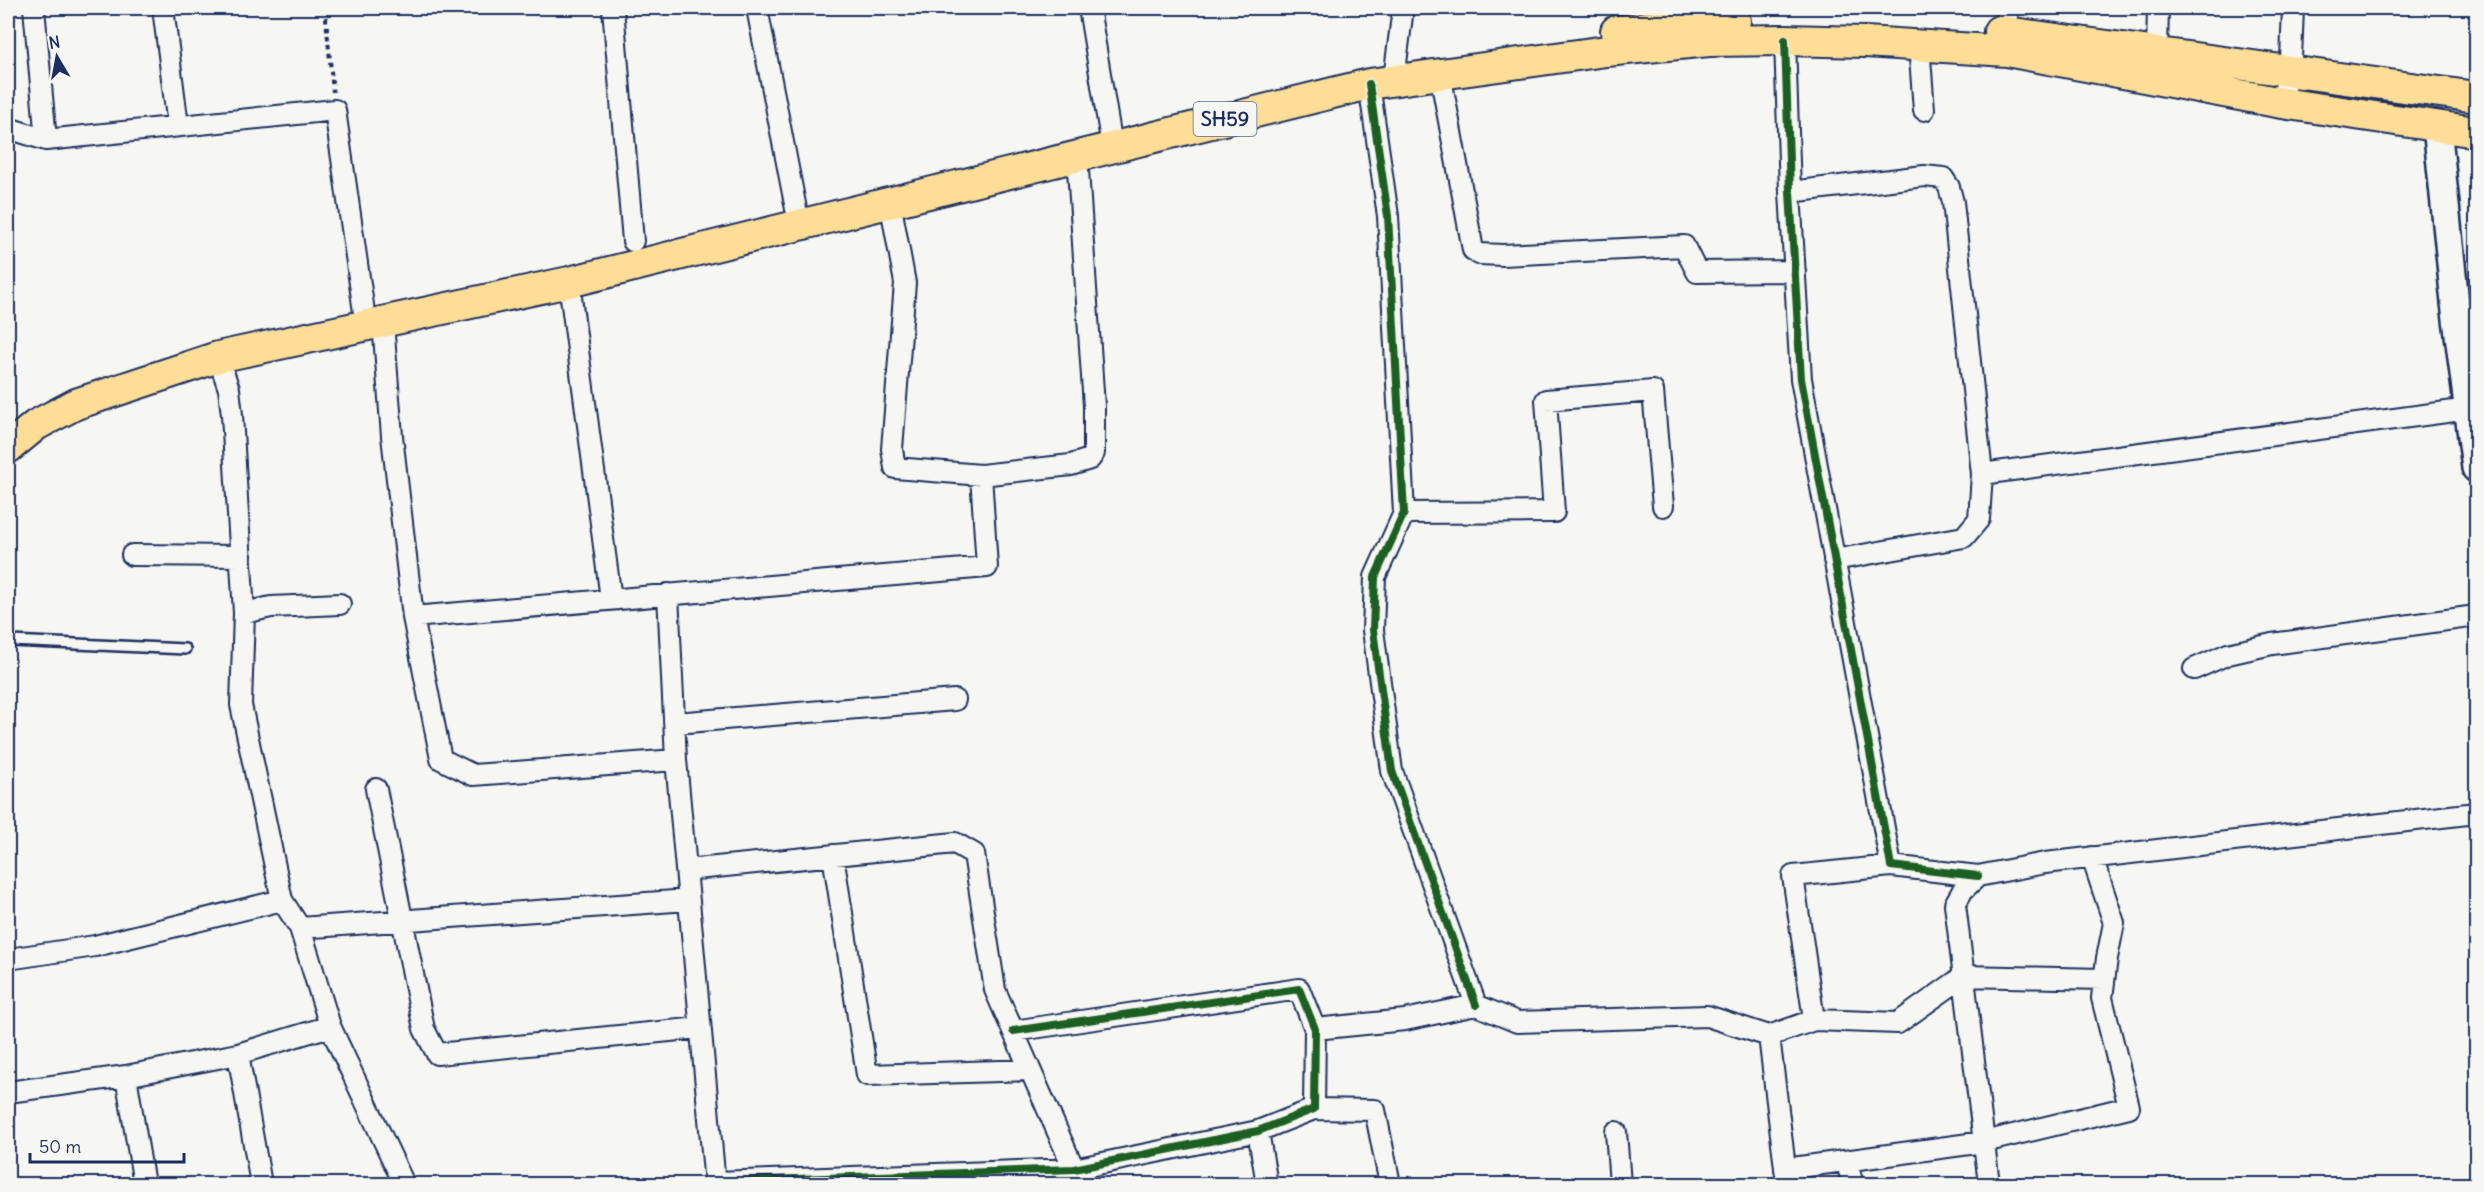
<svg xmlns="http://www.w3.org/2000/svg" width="2484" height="1192" viewBox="0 0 2484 1192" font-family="Delius,sans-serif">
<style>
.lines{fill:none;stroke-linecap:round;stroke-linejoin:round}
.lane-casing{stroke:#1b2f5e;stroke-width:14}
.street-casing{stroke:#1b2f5e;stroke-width:24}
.secondary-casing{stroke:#1b2f5e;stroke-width:32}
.primary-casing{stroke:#1b2f5e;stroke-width:34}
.path{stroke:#1b2f5e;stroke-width:4;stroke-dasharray:4.5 4.5;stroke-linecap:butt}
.lane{stroke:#f6f6f2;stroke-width:9}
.street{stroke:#f6f6f2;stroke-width:20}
.secondary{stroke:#f6f6f2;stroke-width:27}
.primary{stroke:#fedd96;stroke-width:30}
.cycleway-casing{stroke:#f6f6f2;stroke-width:11}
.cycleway{stroke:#1b5e20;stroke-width:8}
.labels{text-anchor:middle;stroke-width:4.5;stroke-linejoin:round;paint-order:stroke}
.shield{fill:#f6f6f2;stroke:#5d6b8a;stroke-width:1.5}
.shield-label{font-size:20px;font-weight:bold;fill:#1b2f5e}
</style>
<rect width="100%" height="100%" fill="#f6f6f2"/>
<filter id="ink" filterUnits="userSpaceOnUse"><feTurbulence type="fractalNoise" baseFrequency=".0167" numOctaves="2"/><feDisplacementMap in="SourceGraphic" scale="12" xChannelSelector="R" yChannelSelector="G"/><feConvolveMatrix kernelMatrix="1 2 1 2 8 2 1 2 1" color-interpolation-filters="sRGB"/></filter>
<g filter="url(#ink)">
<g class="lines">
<defs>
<path id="lane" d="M8 631 11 641 185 649"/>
<path id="street" d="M34 8 46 140 335 110 364 312
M163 8 178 126
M613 8 633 241
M757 8 796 209
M1089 8 1112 146
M2007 8 2008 44
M1785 40 1790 192 1801 379 1891 866 1978 876
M1919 45 1924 110
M2157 51 2158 8
M1440 73 1473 250 1479 254 1503 255 1684 246 1697 272 1795 271
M1394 79 1403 8
M1369 84 1388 216 1404 513 1375 577 1373 630 1392 771 1476 1005
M2282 103 2291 59 2293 8
M8 128 46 140
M1790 192 1924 176 1943 178 1949 187 1953 202 1982 474 1979 519 1964 537 1834 560
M890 201 905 283 892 449 895 468 981 475 1071 465 1090 459 1094 453V406L1077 155
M569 282 611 599
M383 323 392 436 413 617 441 759 473 775 676 760
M218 357 229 389 232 415 244 613
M1982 474 2469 409
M1404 513 1554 512 1546 400 1653 391 1663 506
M132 555 241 556
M668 594 676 760 715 1184
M340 604 271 607 244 613 241 705 282 900 300 928 330 1026 404 1184
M413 617 987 567 981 475
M2194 669 2228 654 2272 644 2476 616
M675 723 955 700
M376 789 424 1029 437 1054 700 1028
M833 855 867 1075 1030 1070
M686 870 955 843 974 854 995 990 1074 1169 1073 1184
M300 928 688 900
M8 959 95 946 282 900
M1814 1020 1793 876 1891 866
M1315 1029 1405 1020 1476 1005 1517 1022 1707 1016 1769 1036 1787 1184
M1769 1036 1814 1020 1898 1023 1964 976 2104 979
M238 1054 261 1184
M126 1076 144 1184
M8 1092 126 1076 238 1054 330 1026
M1314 1109 1375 1110 1390 1184
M1258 1131 1267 1184
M1616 1132 1620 1184
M1846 1161 1853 1184
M1785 1169 1984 1142 2129 1107 2102 998 2107 958 2114 923 2092 857
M715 1182 1074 1169 1258 1131 1314 1109 1315 1029 1299 989 1013 1031
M1989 1184 1955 904 1963 890 1978 876 2045 863 2476 813"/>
<path id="secondary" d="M2437 126 2455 303 2476 468"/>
<path id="primary" d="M1616 31 1679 22 1735 21
M1999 31 2476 97
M8 448 36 425 76 404 218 357 569 282 1369 84 1606 51 1709 41 1785 40 1865 42 2007 51 2282 103 2476 132"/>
</defs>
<!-- lane casing -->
<use href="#lane" class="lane-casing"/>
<!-- street casing -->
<use href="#street" class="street-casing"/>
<!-- secondary casing -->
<use href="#secondary" class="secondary-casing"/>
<!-- primary casing -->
<use href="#primary" class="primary-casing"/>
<!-- path -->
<path class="path" d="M325 8 333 92"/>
<!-- lane -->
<use href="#lane" class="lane"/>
<!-- street -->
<use href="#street" class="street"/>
<!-- secondary -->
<use href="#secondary" class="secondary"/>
<!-- primary -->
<use href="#primary" class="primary"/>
<defs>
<path id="cycleway" d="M1785 40 1790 192 1801 379 1891 866 1978 876
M1369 84 1388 216 1404 513 1375 577 1373 630 1392 771 1476 1005
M715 1182 1074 1169 1258 1131 1314 1109 1315 1029 1299 989 1013 1031"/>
</defs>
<!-- cycleway casing -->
<use href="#cycleway" class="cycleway-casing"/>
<!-- cycleway -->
<use href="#cycleway" class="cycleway"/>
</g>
</g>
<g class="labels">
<!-- shield labels -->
<rect class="shield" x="1193.5" y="102" width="63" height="34" rx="4.5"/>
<g class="shield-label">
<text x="1225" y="126">SH59</text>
</g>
</g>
<!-- margin -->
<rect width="2484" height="1192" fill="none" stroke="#f6f6f2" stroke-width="30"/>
<rect x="15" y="15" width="2454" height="1162" fill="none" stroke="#1b2f5e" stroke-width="2" filter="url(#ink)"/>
<!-- north arrow -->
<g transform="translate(57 57) rotate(350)" stroke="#f6f6f2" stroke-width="4.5" paint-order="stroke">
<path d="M0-4.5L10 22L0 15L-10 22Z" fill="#1b2f5e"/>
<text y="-9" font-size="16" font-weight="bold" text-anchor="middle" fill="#1b2f5e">N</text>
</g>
<!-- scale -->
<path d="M30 1153v9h154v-9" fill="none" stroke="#1b2f5e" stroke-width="3"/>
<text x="39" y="1153" font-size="18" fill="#1b2f5e" stroke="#f6f6f2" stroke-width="4.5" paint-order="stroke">50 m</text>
</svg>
